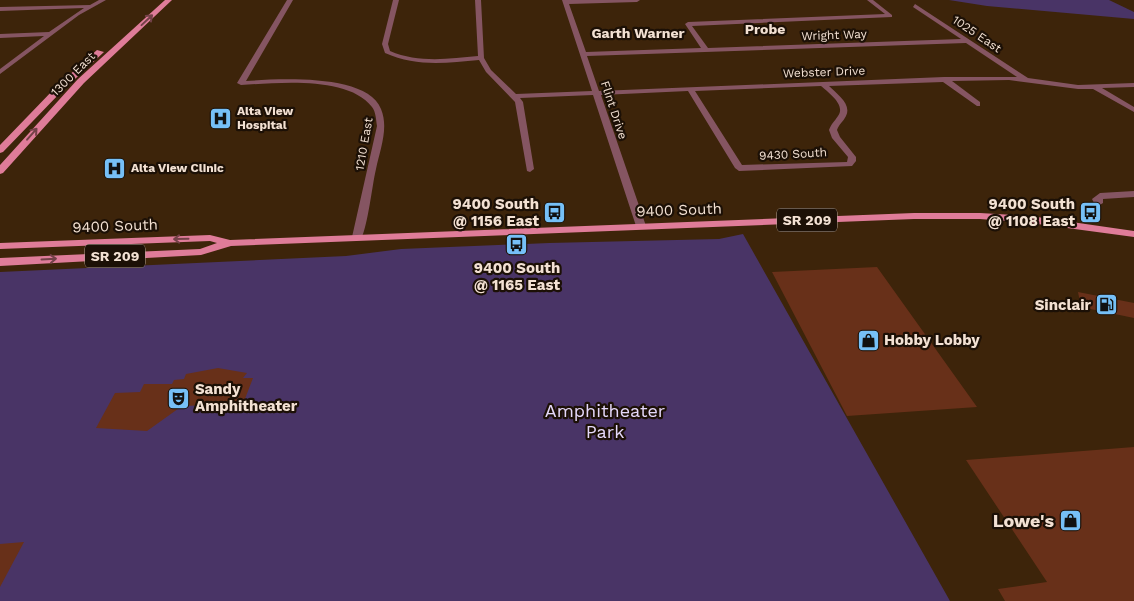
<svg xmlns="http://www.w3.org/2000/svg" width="1134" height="601" viewBox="0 0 1134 601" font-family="'Work Sans',sans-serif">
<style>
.green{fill:#493466}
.building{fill:#683019}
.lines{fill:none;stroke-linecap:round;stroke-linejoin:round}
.minor{fill:#855562;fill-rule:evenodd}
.primary{fill:#df7c99;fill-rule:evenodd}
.oneway{stroke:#744148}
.labels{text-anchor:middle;stroke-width:4.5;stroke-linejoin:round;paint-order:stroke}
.far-street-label{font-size:12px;fill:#f3e1d3;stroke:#1c1006}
.far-poi-label{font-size:12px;font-weight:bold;fill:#f3e1d3;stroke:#1c1006;text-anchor:start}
.far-neighbourhood-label{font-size:14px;font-weight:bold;fill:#f3e1d3;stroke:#1c1006}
.shield{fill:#1c1006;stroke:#b2a296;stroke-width:1}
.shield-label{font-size:14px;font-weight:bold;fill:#f3e1d3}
.poi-label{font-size:15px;font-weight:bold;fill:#f3e1d3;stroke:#1c1006;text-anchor:end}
.street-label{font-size:15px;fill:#f3e1d3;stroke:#1c1006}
.near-park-label{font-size:18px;fill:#e5d8fa;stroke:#1c1006}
.near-poi-label{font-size:18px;font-weight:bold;fill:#f3e1d3;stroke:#1c1006;text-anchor:end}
</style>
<rect width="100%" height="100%" fill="#3d240a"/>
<!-- green -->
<path class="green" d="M949 0H1109L1134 12V19L987 6Z
M743 234 950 601H0V272L346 256 401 249 549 243 719 239Z"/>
<!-- building -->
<path class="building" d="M877 267 977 407 847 416 772 272Z
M1078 292 1134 303V318L1081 307Z
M218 368 247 373 243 378H253L243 404 182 406 147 431 96 428 115 393 140 392 144 384H172L174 380 184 379 186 374Z
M1134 447V601H1005L998 589 1047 582 966 460Z
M24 542 0 587V544Z"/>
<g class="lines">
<!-- minor -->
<path class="minor" d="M99 0H106L79 15 0 74V69L44 36 0 38V34L49 32 84 8 0 11V7L90 5Z
M287 0H293L246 81C277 79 367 73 381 109 389 128 380 150 376 169 372 186 368 225 361 239H353L352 237 377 126C376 120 376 112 372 107 348 75 276 83 241 85L237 83Z
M393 0H399L388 44 390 51C418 63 448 59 478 56L475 0H481L484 58 491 70 516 94 592 91 562 0H640L637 2 569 4 586 52 701 48 685 24 688 22 885 14 867 0H873L892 15V17L692 26 708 48 961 39 913 7 915 4 1028 78 1078 85 1134 83V87L1102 88 1134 107V112L1093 89H1078L1009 80 952 81 980 102V106H977L943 82 829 86C837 94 852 104 846 116 843 122 839 124 837 130L840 137 856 157V161L852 166 739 171 735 168 688 91 601 95 646 226 641 229 636 226 593 95 520 98 523 102 534 169 530 172 527 171 515 102 486 72 479 60C446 63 416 67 385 53L382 44ZM966 43 1017 77H944L599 91 587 56ZM821 86C829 93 846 105 838 116 834 122 831 124 829 130L832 138 848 157 847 162 742 165 695 91Z
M1134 191V197L1103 199V203L1098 206 1095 205 1092 199 1100 193Z"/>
<!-- primary -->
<path class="primary" d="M165 0H172L84 83 3 173 0 174V165L78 79Z
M97 50 104 52 61 92 3 152 0 153V145L55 88Z
M914 213H980L1030 216 1134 231V237L1030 223 980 219H914L231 246 201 255 0 266V258L200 249 217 243 210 241 0 249V243L210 235 230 240Z"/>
</g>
<!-- one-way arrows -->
<defs><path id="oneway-shaft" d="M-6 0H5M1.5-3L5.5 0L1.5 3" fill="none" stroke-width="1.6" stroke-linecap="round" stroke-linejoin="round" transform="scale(1.25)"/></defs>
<g class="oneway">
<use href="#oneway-shaft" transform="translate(147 20) rotate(-43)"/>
<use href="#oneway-shaft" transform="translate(32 134) rotate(-49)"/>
<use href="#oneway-shaft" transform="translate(181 239) rotate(179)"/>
<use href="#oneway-shaft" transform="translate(49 259) rotate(-3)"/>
</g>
<!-- icons -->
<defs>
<symbol id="hospital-square" viewBox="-11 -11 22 22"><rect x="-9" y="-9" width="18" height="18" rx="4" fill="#76c0f7" stroke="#1c1006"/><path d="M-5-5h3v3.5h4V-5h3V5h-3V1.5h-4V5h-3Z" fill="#111"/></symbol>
<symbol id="bus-square" viewBox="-11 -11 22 22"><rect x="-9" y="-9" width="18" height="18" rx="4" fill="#76c0f7" stroke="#1c1006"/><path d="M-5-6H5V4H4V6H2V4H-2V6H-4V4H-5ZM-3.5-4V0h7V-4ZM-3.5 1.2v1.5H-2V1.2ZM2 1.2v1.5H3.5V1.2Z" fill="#111"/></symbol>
<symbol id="fuel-square" viewBox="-11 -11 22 22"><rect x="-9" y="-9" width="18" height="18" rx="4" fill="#76c0f7" stroke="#1c1006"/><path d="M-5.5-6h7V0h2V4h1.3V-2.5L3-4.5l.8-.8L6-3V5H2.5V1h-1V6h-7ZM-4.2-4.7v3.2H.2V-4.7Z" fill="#111"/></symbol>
<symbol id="shop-square" viewBox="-11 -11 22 22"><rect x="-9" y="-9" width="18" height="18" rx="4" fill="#76c0f7" stroke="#1c1006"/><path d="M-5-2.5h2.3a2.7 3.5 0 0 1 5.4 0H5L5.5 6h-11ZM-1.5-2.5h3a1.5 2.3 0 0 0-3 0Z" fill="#111"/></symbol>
<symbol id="theatre-square" viewBox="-11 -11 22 22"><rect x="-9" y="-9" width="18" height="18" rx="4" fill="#76c0f7" stroke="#1c1006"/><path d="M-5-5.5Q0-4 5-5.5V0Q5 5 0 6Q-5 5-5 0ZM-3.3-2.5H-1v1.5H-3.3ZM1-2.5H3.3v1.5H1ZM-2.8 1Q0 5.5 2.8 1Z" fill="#111"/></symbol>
</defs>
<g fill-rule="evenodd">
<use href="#hospital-square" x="208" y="106" width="25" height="25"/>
<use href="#hospital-square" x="102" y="156" width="25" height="25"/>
<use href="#bus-square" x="542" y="200" width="25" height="25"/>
<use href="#bus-square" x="1078" y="200" width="25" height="25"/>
<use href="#bus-square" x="504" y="232" width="25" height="25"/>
<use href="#fuel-square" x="1094" y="292" width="25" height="25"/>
<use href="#shop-square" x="856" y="328" width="25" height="25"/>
<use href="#theatre-square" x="166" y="386" width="25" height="25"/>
<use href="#shop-square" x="1058" y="508" width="25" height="25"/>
</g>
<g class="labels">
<!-- far-street labels -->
<g class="far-street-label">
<text transform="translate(977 34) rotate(34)" y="4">1025 East</text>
<text transform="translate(834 35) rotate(-2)" y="4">Wright Way</text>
<text transform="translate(824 72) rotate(-2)" y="4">Webster Drive</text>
<text transform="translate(73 74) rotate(-45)" y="4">1300 East</text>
<text transform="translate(614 110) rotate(72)" y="4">Flint Drive</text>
<text transform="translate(364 144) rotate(-80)" y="4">1210 East</text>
<text transform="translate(793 154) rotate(-3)" y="4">9430 South</text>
</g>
<!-- far-poi labels -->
<g class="far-poi-label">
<text x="237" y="115">Alta View<tspan x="237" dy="14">Hospital</tspan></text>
<text x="131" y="172">Alta View Clinic</text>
</g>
<!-- far-neighbourhood labels -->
<g class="far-neighbourhood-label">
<text x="765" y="34">Probe</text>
<text x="638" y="38">Garth Warner</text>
</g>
<!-- shield labels -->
<g class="shield">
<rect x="777" y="208.5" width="60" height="23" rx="4"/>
<rect x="85" y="244.5" width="60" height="23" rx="4"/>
</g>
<g class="shield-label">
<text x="807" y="225">SR 209</text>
<text x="115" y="261">SR 209</text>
</g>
<!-- poi labels -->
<g class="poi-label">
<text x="539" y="209">9400 South<tspan x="539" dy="17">@ 1156 East</tspan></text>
<text x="1075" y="209">9400 South<tspan x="1075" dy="17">@ 1108 East</tspan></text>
<text x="517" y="273" text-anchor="middle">9400 South<tspan x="517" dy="17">@ 1165 East</tspan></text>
<text x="1091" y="310">Sinclair</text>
<text x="884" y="345" text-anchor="start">Hobby Lobby</text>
<text x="195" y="394" text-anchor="start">Sandy<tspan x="195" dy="17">Amphitheater</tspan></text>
</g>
<!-- street labels -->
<g class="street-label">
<text transform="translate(679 210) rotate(-2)" y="5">9400 South</text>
<text transform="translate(115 226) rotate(-2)" y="5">9400 South</text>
</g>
<!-- near-park labels -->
<g class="near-park-label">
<text x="605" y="417">Amphitheater<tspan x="605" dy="21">Park</tspan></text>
</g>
<!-- near-poi labels -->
<g class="near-poi-label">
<text x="1054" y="527">Lowe's</text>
</g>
</g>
</svg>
